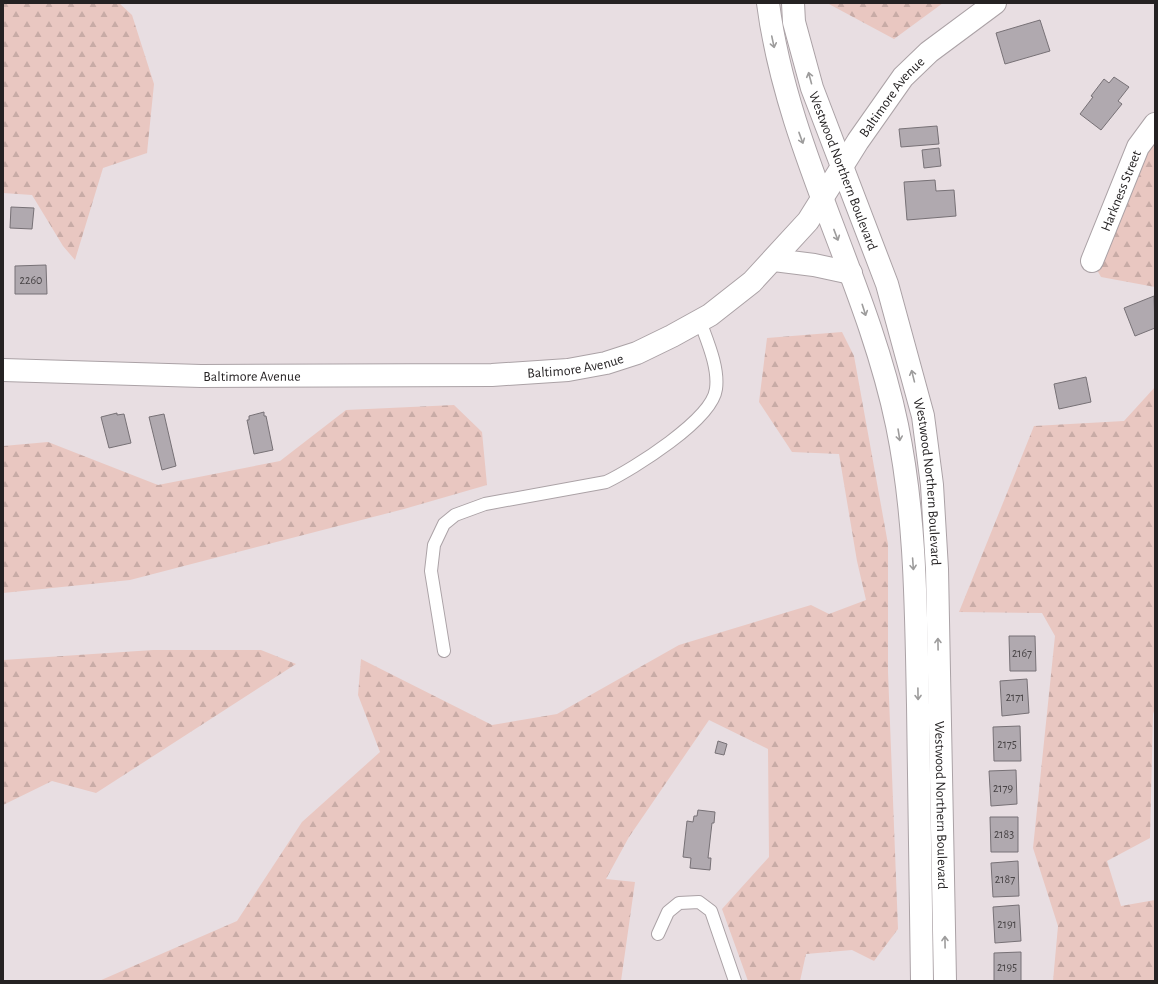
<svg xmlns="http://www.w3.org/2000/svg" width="1158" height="984" viewBox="0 0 1158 984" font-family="'Alegreya Sans',sans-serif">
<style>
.forest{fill:url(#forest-firs)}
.building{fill:#b0a9af;stroke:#777176}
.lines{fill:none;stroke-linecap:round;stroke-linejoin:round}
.service-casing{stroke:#aba2a6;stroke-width:14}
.minor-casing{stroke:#aba2a6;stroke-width:24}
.tertiary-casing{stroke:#aba2a6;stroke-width:24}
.primary-casing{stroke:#aba2a6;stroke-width:24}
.service{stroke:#fff;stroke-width:12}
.minor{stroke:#fff;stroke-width:22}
.tertiary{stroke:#fff;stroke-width:22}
.primary{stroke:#fff;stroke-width:22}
.oneway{stroke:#9d9c9c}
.labels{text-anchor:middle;stroke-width:3;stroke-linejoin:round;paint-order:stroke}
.number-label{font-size:12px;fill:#484446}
.street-label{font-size:14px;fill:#252223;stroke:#fff}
</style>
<defs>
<pattern id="forest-firs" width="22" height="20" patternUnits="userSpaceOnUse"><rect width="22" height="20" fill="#e9c7c1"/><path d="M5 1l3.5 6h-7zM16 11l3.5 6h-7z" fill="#c8aba6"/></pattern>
</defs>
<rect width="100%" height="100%" fill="#e8dee2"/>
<!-- forest -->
<path class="forest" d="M3 3H119L132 15 154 84 147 153 103 168 75 260 63 246 32 195 3 193Z
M827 3H943L894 39Z
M1155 124V287L1101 277 1092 261Z
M842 332 854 356 888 544V672L898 929 874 961 852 950 806 954 800 981H748L722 909 769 857 768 749 709 720 629 837 606 879 635 882 621 981H99L237 921 302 822 380 752 358 695 361 659 492 725 557 714 679 645 811 605 829 614 866 600 857 561 839 454 792 452 759 402 767 338Z
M1155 387V708L1153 714 1150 838 1107 861 1121 906 1155 900V981H1053L1058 926 1033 848 1055 636 1042 613 959 612 1034 426 1124 421Z
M454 405 482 432 487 485 404 509 130 580 3 593V446L48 442 158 485 280 461 346 410Z
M153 650H261L296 664 96 793 52 781 3 805V660Z"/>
<!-- building -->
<path class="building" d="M1040 20 1050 51 1005 64 996 33Z
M1114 77 1129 87 1118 101 1122 104 1101 130 1080 114 1093 97 1091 96 1104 79 1109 83Z
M937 126 939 144 901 147 899 129Z
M939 148 941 166 924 168 922 150Z
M935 180 936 191 954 190 956 216 907 220 904 182Z
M11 207 34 208 32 229 10 228Z
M46 265 47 294H15V266Z
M1154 296 1155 328 1135 336 1124 308Z
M1086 377 1091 402 1059 409 1054 384Z
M264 412V416H266L273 450 254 454 247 420H249V416Z
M117 413V415L124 414 131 443 109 448 101 417Z
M164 414 176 466 162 470 149 417Z
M1009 636H1035L1036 671H1010Z
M1027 679 1029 713 1002 716 1000 681Z
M1020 726 1021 761H994L993 727Z
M718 741 727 744 724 755 715 753Z
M1016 770 1017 804 991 806 989 771Z
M698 810 715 812 714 823H712L708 858H711L710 870 690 868 691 858 683 857 687 821 693 822 694 816H697Z
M990 817H1018V852H991Z
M1018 861 1019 896 993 897 991 863Z
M1019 905 1021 941 995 943 993 907Z
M1021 952V981H994V953Z"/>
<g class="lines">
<defs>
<path id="service" d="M444 651 431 571 434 545 444 524 455 515 485 504 606 482C633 469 712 420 716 389 719 367 707 341 700 321
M658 934 668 912 679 903 699 902 711 911 735 981"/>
<g id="minor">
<path id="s1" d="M1092 261 1138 147 1155 124"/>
</g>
<g id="tertiary">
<path d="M774 260 814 265 851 273"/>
<path id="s2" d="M3 370 201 376 492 375 568 370 606 363 637 353 672 336 710 315 752 282 808 221 858 141 903 77 929 52 995 3"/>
</g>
<g id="primary">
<path d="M768 3C787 150 867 280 897 425 916 517 916 611 918 705 919 797 921 889 922 981"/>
<path id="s3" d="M793 3 794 22 812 88 887 284 923 416 932 485 937 569 945 981"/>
</g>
</defs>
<!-- service casing -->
<use href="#service" class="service-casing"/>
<!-- minor casing -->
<use href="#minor" class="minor-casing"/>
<!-- tertiary casing -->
<use href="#tertiary" class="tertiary-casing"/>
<!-- primary casing -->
<use href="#primary" class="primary-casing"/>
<!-- service -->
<use href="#service" class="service"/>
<!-- minor -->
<use href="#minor" class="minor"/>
<!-- tertiary -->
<use href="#tertiary" class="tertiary"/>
<!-- primary -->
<use href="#primary" class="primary"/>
</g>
<!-- one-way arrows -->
<defs><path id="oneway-shaft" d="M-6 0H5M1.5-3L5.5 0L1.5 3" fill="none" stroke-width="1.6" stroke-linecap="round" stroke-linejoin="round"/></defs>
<g class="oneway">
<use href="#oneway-shaft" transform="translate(773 42) rotate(78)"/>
<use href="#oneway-shaft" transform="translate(810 78) rotate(-105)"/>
<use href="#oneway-shaft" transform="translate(801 138) rotate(70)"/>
<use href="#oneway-shaft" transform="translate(836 235) rotate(69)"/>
<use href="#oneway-shaft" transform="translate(864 310) rotate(72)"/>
<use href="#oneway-shaft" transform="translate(913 376) rotate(-104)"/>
<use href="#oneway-shaft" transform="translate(899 435) rotate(81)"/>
<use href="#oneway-shaft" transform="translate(913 564) rotate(86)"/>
<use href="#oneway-shaft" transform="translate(938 644) rotate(-91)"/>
<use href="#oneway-shaft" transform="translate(918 694) rotate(89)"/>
<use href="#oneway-shaft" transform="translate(945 942) rotate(-91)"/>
</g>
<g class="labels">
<!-- number labels -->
<g class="number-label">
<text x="31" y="284">2260</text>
<text x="1022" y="657">2167</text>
<text x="1015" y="701">2171</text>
<text x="1007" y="748">2175</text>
<text x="1003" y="792">2179</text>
<text x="1004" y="838">2183</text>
<text x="1005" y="883">2187</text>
<text x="1007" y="928">2191</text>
<text x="1007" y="971">2195</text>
</g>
<!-- street labels -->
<g class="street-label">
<text dy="5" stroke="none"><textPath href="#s2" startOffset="1005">Baltimore Avenue</textPath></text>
<text dy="5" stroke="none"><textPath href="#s3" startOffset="176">Westwood Northern Boulevard</textPath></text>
<text dy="5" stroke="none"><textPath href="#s1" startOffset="76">Harkness Street</textPath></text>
<text dy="5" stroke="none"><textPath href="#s2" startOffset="573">Baltimore Avenue</textPath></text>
<text dy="5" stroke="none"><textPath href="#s2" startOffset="249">Baltimore Avenue</textPath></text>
<text dy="5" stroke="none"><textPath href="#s3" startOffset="500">Westwood Northern Boulevard</textPath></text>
<text dy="5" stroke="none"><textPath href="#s3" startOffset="824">Westwood Northern Boulevard</textPath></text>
</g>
</g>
<!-- border -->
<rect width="1158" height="984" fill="none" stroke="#252223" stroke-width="8"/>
</svg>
